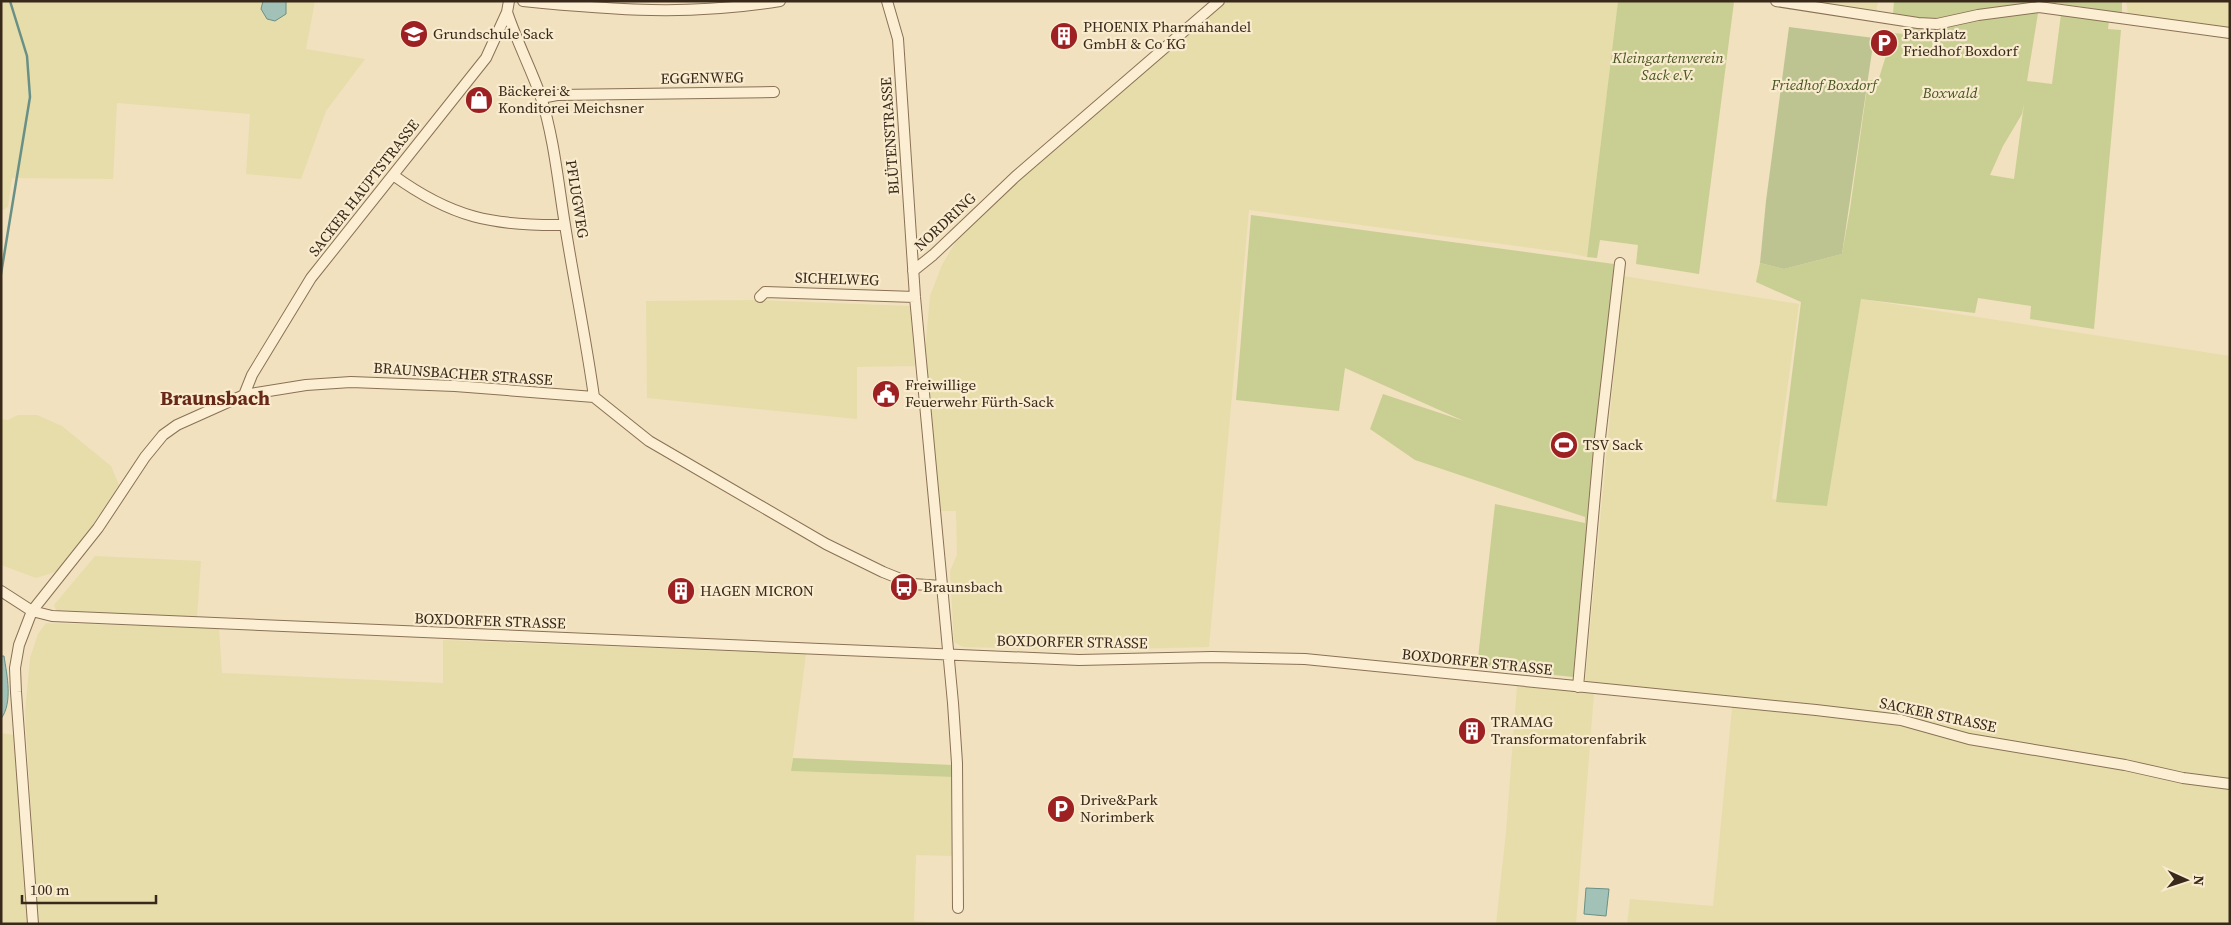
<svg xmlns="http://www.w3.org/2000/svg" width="2231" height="925" viewBox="0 0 2231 925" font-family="'Source Serif 4',serif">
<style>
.farmland{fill:#e7ddab}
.green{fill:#c9cf92;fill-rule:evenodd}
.cemetery{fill:#bec392}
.water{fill:#a2c2b8;stroke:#699086}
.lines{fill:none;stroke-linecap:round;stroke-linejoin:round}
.stream{stroke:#699086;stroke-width:2.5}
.minor-casing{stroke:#8a7156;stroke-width:12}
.minor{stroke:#fbeed2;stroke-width:10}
.labels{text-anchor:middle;stroke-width:4.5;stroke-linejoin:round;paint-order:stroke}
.poi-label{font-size:15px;fill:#39291b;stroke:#f8ebce;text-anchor:start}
.park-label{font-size:15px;font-style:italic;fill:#495620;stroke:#f8ebce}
.street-label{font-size:15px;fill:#39291b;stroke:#f8ebce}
.district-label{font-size:20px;font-weight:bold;fill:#682818;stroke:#f8ebce}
</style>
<rect width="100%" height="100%" fill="#f1e1be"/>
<!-- farmland -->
<path class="farmland" d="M1 1H315L306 49 365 59 326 111 301 179 246 174 250 114 117 103 113 179 12 178 8 207 1 211Z
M1227 1H1618L1587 257 1568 253 1249 210 1209 647 1086 650 963 647 954 642 950 571 957 555 956 511H941L925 351 930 296 942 265 962 231 1019 179Z
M1791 1H1878L1876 14Z
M2126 1H2230V29L2128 14Z
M1623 276 1799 304 1772 499 1827 506 1861 299 2230 356V924H1627L1630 899 1713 906 1733 698 1585 683Z
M754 300 910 306 915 366 857 367V419L647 398 646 301Z
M18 415H37L62 426 111 466 119 485 74 553 55 572 36 578 1 565V419L8 420Z
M95 556 201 561 197 618 56 610 54 605Z
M46 623 219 628 222 673 443 683V640L806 654 791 771 953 777V856L916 855 914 921 954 924H38L25 713 30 658 38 634Z
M1517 686 1594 693 1576 924H1496L1506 832Z
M1 733 14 735 29 924H1Z"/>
<!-- green -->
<path class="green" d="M1618 1 1734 2 1699 274 1636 264 1638 245 1600 240 1597 258 1587 257Z
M1894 1H2040L2027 81 2052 84 2061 14 2109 21 2108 29 2121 30 2094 329 2030 319 2031 306 1978 298 1975 313 1861 299 1827 506 1776 502 1801 302 1756 282 1760 263 1784 269 1842 254 1850 209 1868 81 1879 78 1893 33 1905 34 1908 16 1893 14ZM2024 104 2014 179 1990 175 2003 146 2022 114Z
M2042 1H2122V13Z
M1251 215 1614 264 1573 677 1477 667 1495 504 1585 523V517L1415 460 1370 429 1383 394 1464 421 1345 368 1339 411 1236 400Z
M793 758 953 765V777L791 771Z"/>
<!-- cemetery -->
<path class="cemetery" d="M1789 27 1874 38 1842 254 1784 269 1760 263 1766 201Z"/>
<!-- water -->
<path class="water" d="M263 1H286V14L275 21 267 19 261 9Z
M1 656H4C7 676 13 702 1 719Z
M1586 888 1609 889 1606 916 1584 914Z"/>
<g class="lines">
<!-- stream -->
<path class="stream" d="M1 274 30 97 27 56 10 1"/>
<defs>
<path id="minor" d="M523 1C613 10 690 16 780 1
M887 1 898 39 915 297 953 703 957 763 958 908
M1776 1 1918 23 1937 24 1978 15 2039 7 2230 33
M507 12C517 42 531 69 541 97 554 138 558 182 565 225 574 282 586 339 594 397
M541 98 557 95 774 92
M393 175C452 218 493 226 565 225
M913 271 933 255 1015 177 1219 1
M760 297 765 292 915 297
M244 395 252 375 311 278 486 58 507 12 509 1
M1 591 32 611 52 616 1079 660 1212 657 1305 659 1816 710 1901 720 1969 739 2125 765 2183 778 2230 784
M1578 687 1600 438 1620 263
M33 924 16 692 15 668 19 645 32 611 98 528 145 457 163 435 177 425 244 395 306 385 351 382 455 386 594 397 649 441 826 544 883 572 913 584 941 586"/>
</defs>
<!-- minor casing -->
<use href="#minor" class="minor-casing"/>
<!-- minor -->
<use href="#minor" class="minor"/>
</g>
<!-- icons -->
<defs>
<symbol id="school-disc" viewBox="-11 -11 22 22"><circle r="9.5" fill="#9d2123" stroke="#f8ebce"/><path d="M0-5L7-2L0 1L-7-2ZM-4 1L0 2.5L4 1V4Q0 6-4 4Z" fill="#fff"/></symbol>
<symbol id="building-disc" viewBox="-11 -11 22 22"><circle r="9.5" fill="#9d2123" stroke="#f8ebce"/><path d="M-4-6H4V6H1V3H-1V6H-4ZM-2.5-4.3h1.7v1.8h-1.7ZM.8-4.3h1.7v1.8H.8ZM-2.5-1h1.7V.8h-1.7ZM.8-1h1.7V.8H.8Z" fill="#fff"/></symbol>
<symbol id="parking-disc" viewBox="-11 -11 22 22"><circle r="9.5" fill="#9d2123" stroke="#f8ebce"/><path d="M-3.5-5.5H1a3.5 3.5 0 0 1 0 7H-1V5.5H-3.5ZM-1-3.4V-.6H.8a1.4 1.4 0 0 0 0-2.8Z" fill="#fff"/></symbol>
<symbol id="shop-disc" viewBox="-11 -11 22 22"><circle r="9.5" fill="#9d2123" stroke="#f8ebce"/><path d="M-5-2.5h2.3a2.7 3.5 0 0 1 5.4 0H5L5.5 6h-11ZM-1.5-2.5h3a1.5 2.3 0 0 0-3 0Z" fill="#fff"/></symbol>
<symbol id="civic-disc" viewBox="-11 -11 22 22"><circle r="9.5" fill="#9d2123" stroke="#f8ebce"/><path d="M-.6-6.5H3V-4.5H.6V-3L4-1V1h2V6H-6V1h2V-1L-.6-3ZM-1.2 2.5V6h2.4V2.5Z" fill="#fff"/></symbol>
<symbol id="stadium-disc" viewBox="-11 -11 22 22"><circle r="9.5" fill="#9d2123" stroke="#f8ebce"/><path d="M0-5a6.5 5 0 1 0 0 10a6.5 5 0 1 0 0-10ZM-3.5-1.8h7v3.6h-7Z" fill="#fff"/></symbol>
<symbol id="bus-disc" viewBox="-11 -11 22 22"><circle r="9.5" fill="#9d2123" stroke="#f8ebce"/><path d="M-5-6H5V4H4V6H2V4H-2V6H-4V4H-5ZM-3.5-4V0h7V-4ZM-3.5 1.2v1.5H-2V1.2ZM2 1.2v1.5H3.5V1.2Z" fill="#fff"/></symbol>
</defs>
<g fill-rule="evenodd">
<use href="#school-disc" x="398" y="18" width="32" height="32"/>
<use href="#building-disc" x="1048" y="20" width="32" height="32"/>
<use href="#parking-disc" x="1868" y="27" width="32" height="32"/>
<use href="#shop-disc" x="463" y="84" width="32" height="32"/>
<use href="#civic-disc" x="870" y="378" width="32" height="32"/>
<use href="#stadium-disc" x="1548" y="429" width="32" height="32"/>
<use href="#bus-disc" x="888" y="571" width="32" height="32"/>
<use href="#building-disc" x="665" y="575" width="32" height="32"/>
<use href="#building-disc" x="1456" y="715" width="32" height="32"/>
<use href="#parking-disc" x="1045" y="793" width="32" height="32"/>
</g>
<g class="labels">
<!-- poi labels -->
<g class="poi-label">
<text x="1083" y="32">PHOENIX Pharmahandel<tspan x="1083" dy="17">GmbH &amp; Co KG</tspan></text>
<text x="433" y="39">Grundschule Sack</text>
<text x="1903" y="39">Parkplatz<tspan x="1903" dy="17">Friedhof Boxdorf</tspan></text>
<text x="498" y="96">Bäckerei &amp;<tspan x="498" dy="17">Konditorei Meichsner</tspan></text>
<text x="905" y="390">Freiwillige<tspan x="905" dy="17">Feuerwehr Fürth-Sack</tspan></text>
<text x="1583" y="450">TSV Sack</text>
<text x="923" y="592">Braunsbach</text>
<text x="700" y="596">HAGEN MICRON</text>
<text x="1491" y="727">TRAMAG<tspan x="1491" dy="17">Transformatorenfabrik</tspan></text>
<text x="1080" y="805">Drive&amp;Park<tspan x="1080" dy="17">Norimberk</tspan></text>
</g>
<!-- park labels -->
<g class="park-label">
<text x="1668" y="63">Kleingartenverein<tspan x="1668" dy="17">Sack e.V.</tspan></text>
<text x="1824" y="90">Friedhof Boxdorf</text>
<text x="1950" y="98">Boxwald</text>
</g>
<!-- street labels -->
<g class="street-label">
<text transform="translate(702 78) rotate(-1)" y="5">EGGENWEG</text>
<text transform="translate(890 136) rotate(-94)" y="5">BLÜTENSTRASSE</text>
<text transform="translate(364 188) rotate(-52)" y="5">SACKER HAUPTSTRASSE</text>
<text transform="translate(577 199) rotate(81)" y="5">PFLUGWEG</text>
<text transform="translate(945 222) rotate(-43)" y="5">NORDRING</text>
<text transform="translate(837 279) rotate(2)" y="5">SICHELWEG</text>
<text transform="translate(463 374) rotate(4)" y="5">BRAUNSBACHER STRASSE</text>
<text transform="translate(490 621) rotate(2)" y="5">BOXDORFER STRASSE</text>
<text transform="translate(1072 642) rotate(1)" y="5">BOXDORFER STRASSE</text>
<text transform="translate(1477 662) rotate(6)" y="5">BOXDORFER STRASSE</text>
<text transform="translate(1938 715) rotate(12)" y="5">SACKER STRASSE</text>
</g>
<!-- district labels -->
<g class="district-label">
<text x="215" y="405">Braunsbach</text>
</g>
</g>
<!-- border -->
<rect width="2231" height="925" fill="none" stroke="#39291b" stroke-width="5"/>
<!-- north arrow -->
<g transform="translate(2186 880) rotate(93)" stroke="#f8ebce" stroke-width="4" paint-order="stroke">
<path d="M0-4L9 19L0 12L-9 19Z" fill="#39291b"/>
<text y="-8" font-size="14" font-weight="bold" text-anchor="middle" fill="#39291b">N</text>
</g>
<!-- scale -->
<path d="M22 895v8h134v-8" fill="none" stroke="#39291b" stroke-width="2.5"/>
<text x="30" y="895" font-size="15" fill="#39291b" stroke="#f8ebce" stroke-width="4" paint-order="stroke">100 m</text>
</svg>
